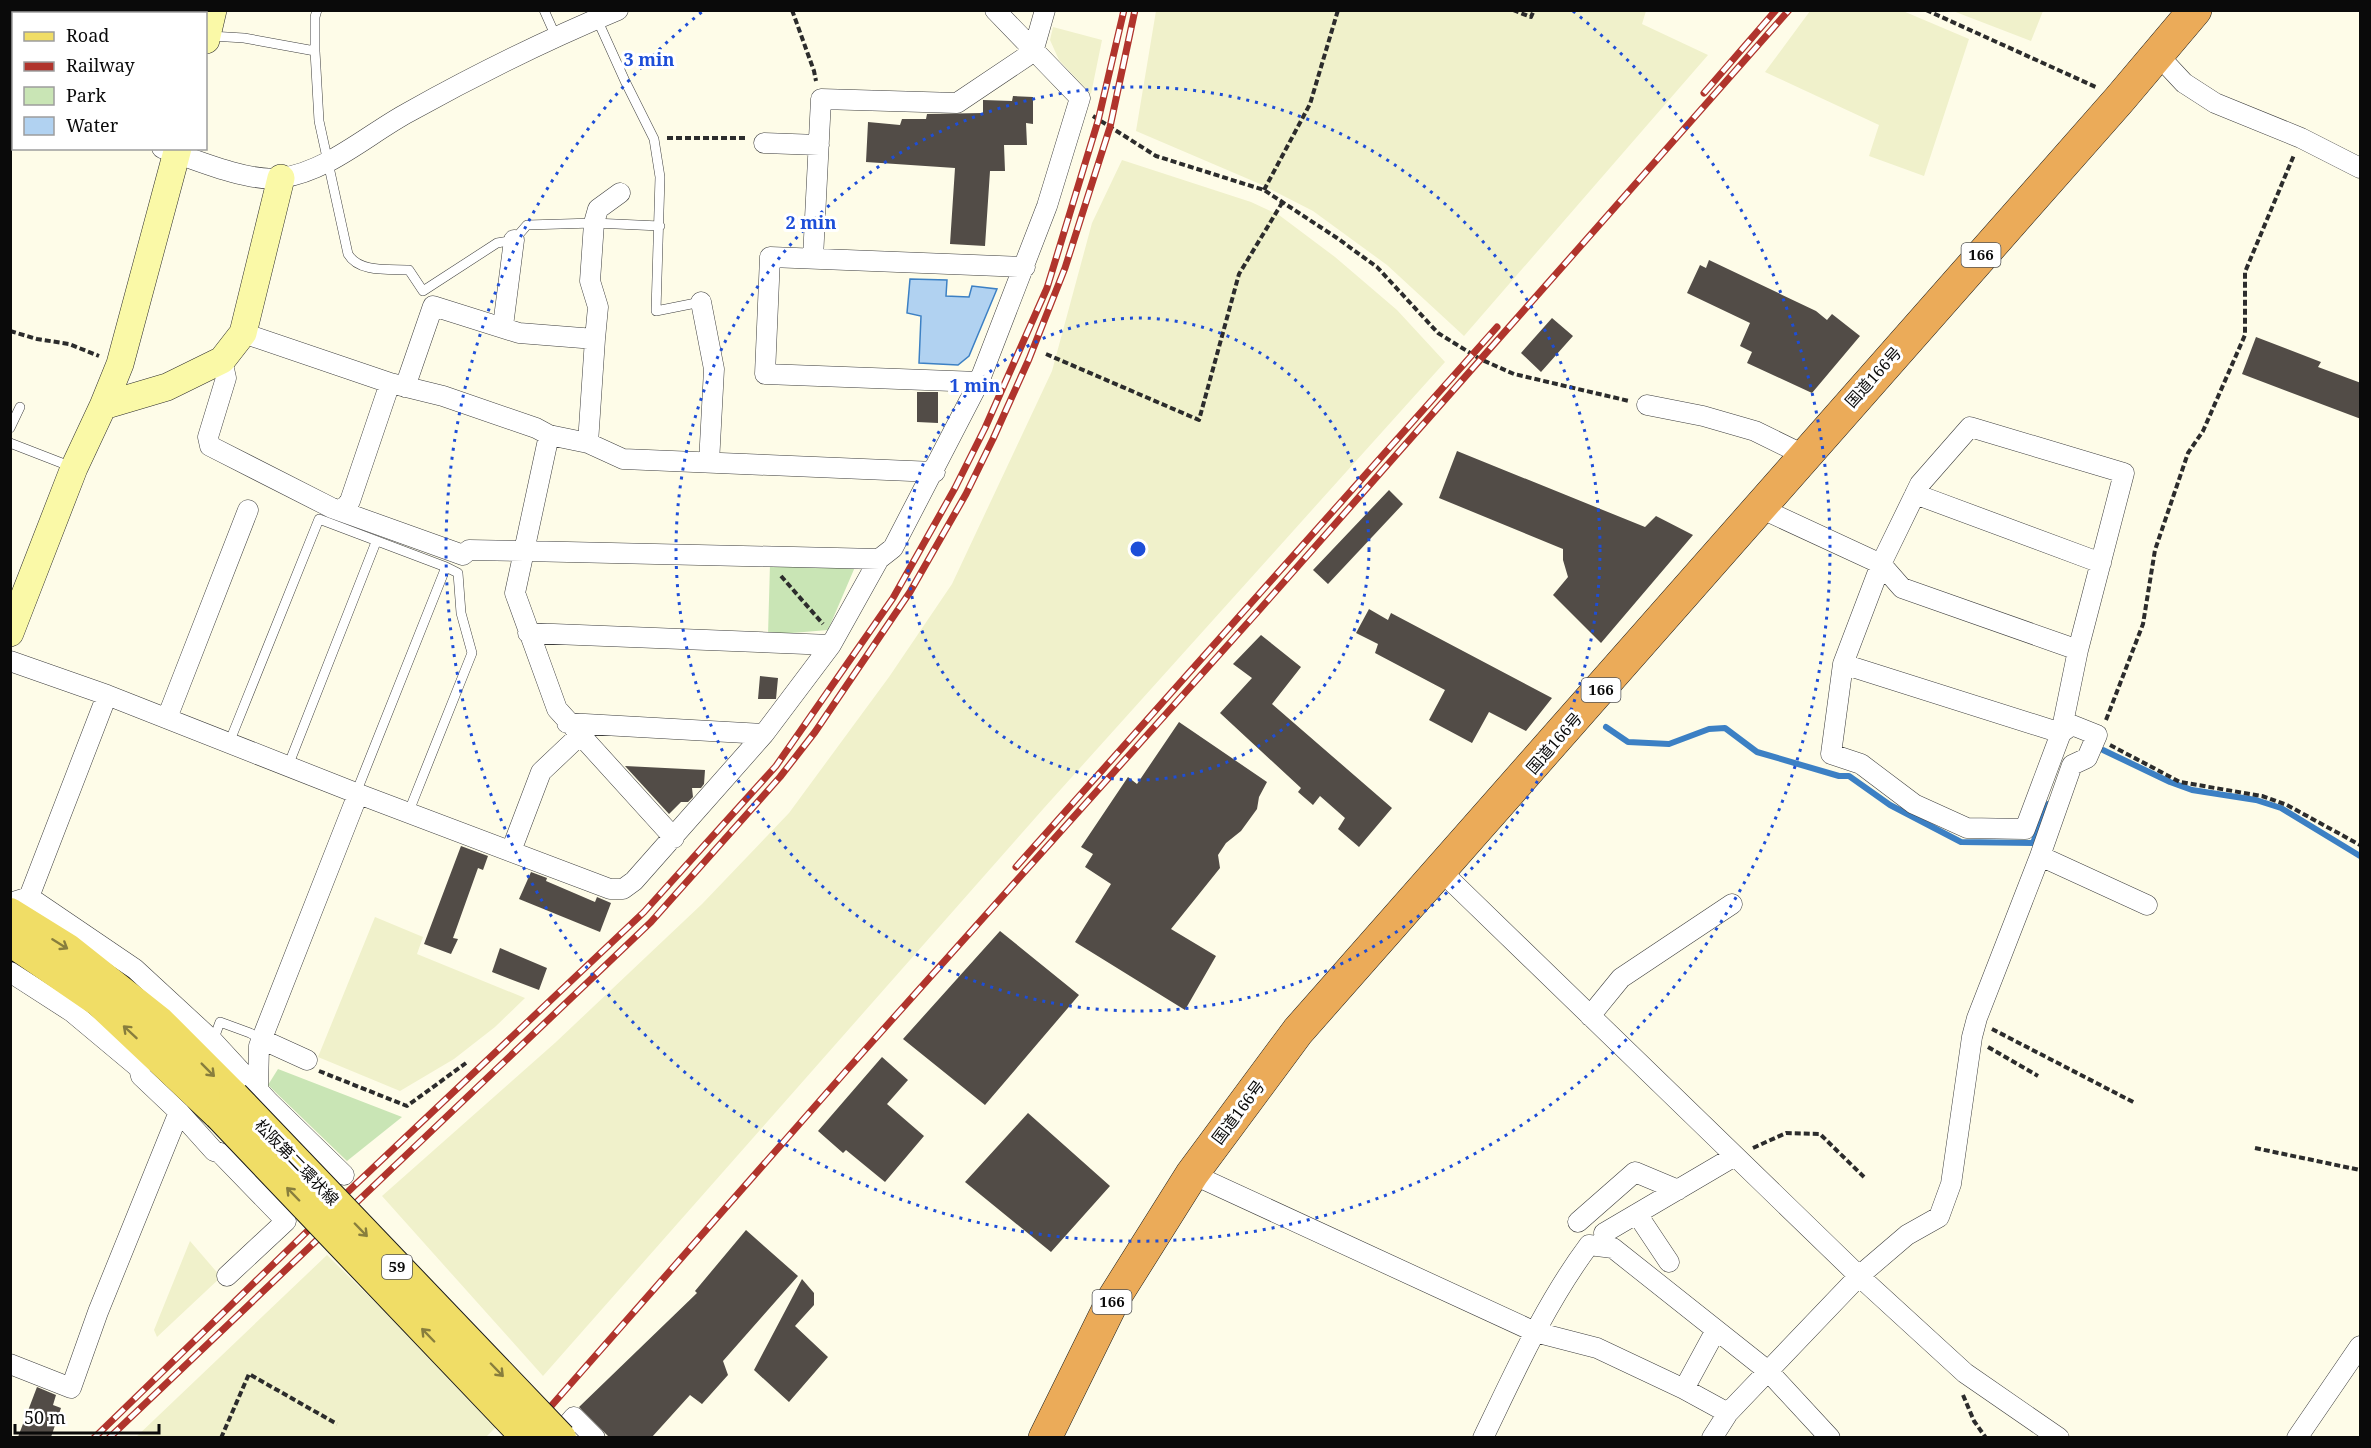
<svg xmlns="http://www.w3.org/2000/svg" width="2371" height="1448" viewBox="0 0 2371 1448" font-family="'Noto Serif','Noto Sans JP',serif">
<style>
.farmland{fill:#f0f1cb}
.green{fill:#c9e5b5}
.water{fill:#b1d2f1;stroke:#3c80c4;stroke-width:1.5}
.lines{fill:none;stroke-linecap:round;stroke-linejoin:round}
.stream{stroke:#3c80c4;stroke-width:6}
.building{fill:#524c47}
.lane-casing{stroke:#3d3d3d;stroke-width:10}
.street-casing{stroke:#3d3d3d;stroke-width:21}
.secondary-casing{stroke:#2c2c2c;stroke-width:28}
.primary-casing{stroke:#1b1b1b;stroke-width:32}
.highway-casing{stroke:#1b1b1b;stroke-width:34}
.path{stroke:#2c2c2c;stroke-width:4;stroke-dasharray:6 3;stroke-linecap:butt}
.lane{stroke:#fff;stroke-width:9}
.street{stroke:#fff;stroke-width:20}
.secondary{stroke:#faf9a7;stroke-width:27}
.primary{stroke:#f0dd66;stroke-width:30}
.highway{stroke:#ebab59;stroke-width:33}
.rail-casing{stroke:#b0342c;stroke-width:7}
.rail{stroke:#fff;stroke-width:4.5;stroke-dasharray:14;stroke-linecap:butt}
.primary-bridge-casing{stroke:#1b1b1b;stroke-width:32;stroke-linecap:butt}
.primary-bridge{stroke:#f0dd66;stroke-width:30}
.oneway{stroke:#887e3d}
.ring{fill:none;stroke:#1d4ed8;stroke-width:3;stroke-dasharray:3 6}
.labels{text-anchor:middle;stroke-width:6;stroke-linejoin:round;paint-order:stroke}
.shield{fill:#fff;stroke:#545454;stroke-width:1.5}
.shield-label{font-size:15px;font-weight:bold;fill:#0a0a0a}
.street-label{font-size:16px;fill:#0a0a0a;stroke:#fff}
.centre{fill:#1d4ed8;stroke:#fff;stroke-width:3}
.ring-label{font-size:18px;text-anchor:middle;font-weight:bold;fill:#1d4ed8;stroke:#fff;stroke-width:6;stroke-linejoin:round;paint-order:stroke}
</style>
<rect width="100%" height="100%" fill="#fefce8"/>
<!-- farmland -->
<path class="farmland" d="M1156 11H1646L1642 24 1708 55 1464 336 1387 265 1313 211 1260 184 1136 131Z
M1810 11H1903L1969 39 1924 176 1869 156 1879 125 1765 72Z
M1953 11H2043L2031 41Z
M1053 27 1102 40 1091 94 1059 60 1050 40Z
M1122 160 1251 202 1279 215 1335 257 1397 310 1445 362 1044 808 543 1376 382 1196 556 1042 702 904 789 813 889 677 952 584 1052 371 1092 223Z
M375 917 423 937 417 954 525 998 495 1027 454 1059 400 1091 318 1057Z
M190 1241 221 1277 157 1337 154 1330Z
M327 1255 499 1424 485 1438H135Z"/>
<!-- green -->
<path class="green" d="M770 564 855 567 828 630 768 635Z
M278 1069 402 1117 347 1161 268 1085Z"/>
<!-- water -->
<path class="water" d="M910 279 947 280 946 296 969 297 972 286 997 289 969 356 958 365 919 363 921 316 907 313Z"/>
<g class="lines">
<!-- stream -->
<path class="stream" d="M1606 727 1628 742 1669 744 1709 729 1725 728 1757 752 1839 776H1849L1890 805 1961 842 2033 843 2048 804
M2103 750 2170 782 2192 790 2256 800 2281 808 2360 856"/>
</g>
<!-- building -->
<path class="building" d="M1013 96 1033 97V124L1026 123 1027 145H1004L1005 171H990L985 246 950 244 955 168 866 162 868 122 900 125 902 119H926L927 114 983 113V100L1012 101Z
M1709 260 1816 311 1827 320 1832 314 1860 336 1812 393 1747 363 1752 352 1740 346 1750 323 1687 293 1700 265 1706 268Z
M1552 318 1573 336 1541 372 1521 353Z
M2256 337 2321 362 2318 367 2361 383V419L2242 374Z
M917 392H938V423L917 422Z
M1457 451 1645 527 1656 516 1693 535 1601 643 1553 595 1568 577 1563 560V549L1439 498Z
M1389 490 1403 504 1328 584 1313 570Z
M1369 609 1388 620 1391 613 1552 698 1526 731 1489 712 1472 743 1429 720 1445 690 1375 653 1378 644 1356 633Z
M1261 635 1301 667 1272 704 1392 808 1359 847 1338 829 1345 818 1320 796 1313 805 1298 792 1301 788 1220 713 1252 678 1233 664Z
M760 676 778 678 776 699H758Z
M1179 722 1267 782 1259 797 1257 809 1241 831 1226 843 1218 855 1220 868 1171 929 1216 956 1185 1010 1075 942 1111 884 1085 867 1093 854 1081 847 1128 777 1137 784Z
M625 766 705 770 704 784 701 788H692L693 797 688 802H681L669 814Z
M461 846 488 856 483 870 478 868 453 938 458 939 451 954 424 944Z
M531 872 547 878 546 881 595 902 597 897 611 903 600 932 519 899Z
M1000 931 1079 995 985 1105 903 1039Z
M500 948 547 968 539 990 492 972Z
M882 1057 908 1080 887 1104 924 1136 885 1182 846 1150 843 1153 818 1131Z
M1028 1113 1110 1186 1051 1252 965 1182Z
M746 1230 798 1276 723 1361 728 1375 702 1404 690 1395 652 1437H609L579 1407 697 1293 695 1291Z
M802 1279 814 1293V1305L795 1326 828 1357 789 1402 754 1370Z
M37 1387 56 1395 53 1405 61 1408 51 1437H18Z"/>
<g class="lines">
<defs>
<path id="lane" d="M38 10 39 14
M317 10 315 17V51L319 121 348 254C359 273 389 269 409 270L423 291 497 243 514 240 527 225 594 223 660 226
M544 10 556 37
M10 13 14 14
M597 19 625 81 654 139 660 177 656 311 701 302
M211 36 244 38 315 51
M14 93V96
M10 428 20 407
M10 443 72 467
M229 743 319 519 446 567 458 573 461 613 472 653 409 811
M288 766 376 542
M356 793 446 567
M213 1041 220 1022 250 1033 262 1040"/>
<path id="street" d="M2157 54 2184 83 2215 103 2301 138 2360 168
M10 114 14 112
M764 143 819 145
M162 148C193 159 250 183 281 178 329 171 368 134 409 112 477 74 546 40 618 10
M813 258 821 99 957 103 1033 52 1045 10
M701 302 714 369 709 463
M503 326 514 240
M243 333 390 383 443 396 536 428 549 435 588 443 623 459 935 472
M595 339 598 307 590 281 594 223 598 209 620 193
M222 360 226 378 208 437 210 446 332 508 463 555 469 550 524 551 879 559
M979 382 765 374 770 257 1025 267
M405 387 433 306 519 333 595 339 588 443
M1647 405 1703 416 1755 431 1804 455
M1970 427 2124 473 2078 650 2061 733 2025 829 1967 828 1914 804 1861 764 1831 754 1843 664 1881 564 1920 484Z
M549 435 515 593 557 709 674 838
M1915 494 2101 563
M1760 508 1881 564 1902 588 2078 650
M342 511 350 501 390 383
M528 633 831 645
M10 661 107 695 356 793 610 889H623L634 881 764 734 831 645 879 559 893 548 979 382 1047 206 1080 98 995 10
M1843 664 2061 733
M167 718 248 510
M567 723 764 734
M511 851 541 772 579 736
M2040 856 2147 905
M1441 871 1859 1276 1965 1373 2059 1438
M29 897 107 695
M10 903 29 897 135 969 213 1041 269 1102 344 1175
M10 972 72 1012 139 1068 141 1076 179 1112 214 1151 220 1153 286 1221 227 1276
M1590 1016 1621 978 1732 904
M263 1040 307 1060
M258 1088 259 1046 358 794
M1192 1174 1535 1332 1597 1348 1684 1389 1728 1413 1859 1276 1907 1235 1939 1217 1951 1184 1972 1037 1977 1018 2040 856 2072 765 2087 758 2097 735 2072 725 2061 733
M1637 1214 1669 1262
M1578 1222 1635 1172 1678 1190
M1604 1233 1735 1156
M10 1364 71 1388 98 1312 179 1112
M1684 1389 1716 1330
M556 1438 574 1417 595 1438
M1483 1438C1515 1372 1545 1304 1589 1245L1613 1248 1768 1371 1830 1438
M1712 1438 1728 1413
M2297 1438 2360 1346"/>
<path id="secondary" d="M206 40 213 10
M103 406 167 387 222 360 243 333 281 178
M10 633 74 468 103 406 120 364 178 148"/>
<path id="primary" d="M10 913 68 949 160 1022 234 1096
M10 941 99 1002 219 1115"/>
<path id="highway" d="M1045 1438 1114 1298 1192 1174 1298 1031 2119 100 2195 10"/>
</defs>
<!-- lane casing -->
<use href="#lane" class="lane-casing"/>
<!-- street casing -->
<use href="#street" class="street-casing"/>
<!-- secondary casing -->
<use href="#secondary" class="secondary-casing"/>
<!-- primary casing -->
<use href="#primary" class="primary-casing"/>
<!-- highway casing -->
<use href="#highway" class="highway-casing"/>
<!-- path -->
<path class="path" d="M792 10 814 71 816 81
M1513 10 1531 17 1534 10
M1926 10 2098 88
M1093 116 1156 156 1264 190 1337 238 1377 267 1438 333 1480 359 1514 374 1629 401
M667 138H747
M1264 190 1310 104 1338 10
M10 331 37 339 69 344 99 356
M1046 354 1199 420 1239 274 1282 203
M781 576 823 624
M2106 720 2143 624 2155 550 2188 453 2203 431 2245 335V272L2294 155
M2110 745 2180 782 2262 796 2287 805 2360 845
M1992 1029 2135 1103
M1988 1047 2038 1076
M319 1071 407 1106 466 1063
M1753 1148 1786 1133 1820 1134 1864 1177
M2255 1148 2360 1170
M1963 1395 1974 1421 1986 1438
M221 1438 249 1374 337 1424"/>
<!-- lane -->
<use href="#lane" class="lane"/>
<!-- street -->
<use href="#street" class="street"/>
<!-- secondary -->
<use href="#secondary" class="secondary"/>
<!-- primary -->
<use href="#primary" class="primary"/>
<!-- highway -->
<use href="#highway" class="highway"/>
<defs>
<path id="rail" d="M1704 93 1776 10
M1016 867 1497 327
M94 1438 355 1185 644 912 776 766 893 598 955 488 985 428 1047 288 1098 121 1124 10
M109 1438 651 922 780 777 815 732 910 592 966 494 993 439 1029 359 1065 268 1110 127 1135 10
M523 1438 846 1071 1261 608 1789 10"/>
</defs>
<!-- rail casing -->
<use href="#rail" class="rail-casing"/>
<!-- rail -->
<use href="#rail" class="rail"/>
<defs>
<path id="primary-bridge" d="M234 1096 561 1438
M219 1115 527 1438"/>
</defs>
<!-- primary-bridge casing -->
<use href="#primary-bridge" class="primary-bridge-casing"/>
<!-- primary-bridge -->
<use href="#primary-bridge" class="primary-bridge"/>
</g>
<!-- one-way arrows -->
<defs><path id="oneway-shaft" d="M-6 0H5M1.5-3L5.5 0L1.5 3" fill="none" stroke-width="1.6" stroke-linecap="round" stroke-linejoin="round" transform="scale(1.5)"/></defs>
<g class="oneway">
<use href="#oneway-shaft" transform="translate(60 944) rotate(32)"/>
<use href="#oneway-shaft" transform="translate(130 1032) rotate(-137)"/>
<use href="#oneway-shaft" transform="translate(208 1070) rotate(45)"/>
<use href="#oneway-shaft" transform="translate(293 1194) rotate(-134)"/>
<use href="#oneway-shaft" transform="translate(361 1230) rotate(46)"/>
<use href="#oneway-shaft" transform="translate(428 1335) rotate(-134)"/>
<use href="#oneway-shaft" transform="translate(497 1370) rotate(46)"/>
</g>
<!-- distance rings -->
<g class="ring">
<circle cx="1138" cy="549" r="231"/>
<circle cx="1138" cy="549" r="462"/>
<path d="M1573 11A692 692 0 1 1 703 11"/>
</g>
<g class="labels">
<!-- shield labels -->
<g class="shield">
<rect x="1961.5" y="243" width="39" height="24" rx="4.5"/>
<rect x="1581.5" y="678" width="39" height="24" rx="4.5"/>
<rect x="382" y="1255" width="30" height="24" rx="4.5"/>
<rect x="1092.5" y="1290" width="39" height="24" rx="4.5"/>
</g>
<g class="shield-label">
<text x="1981" y="260">166</text>
<text x="1601" y="695">166</text>
<text x="397" y="1272">59</text>
<text x="1112" y="1307">166</text>
</g>
<!-- street labels -->
<g class="street-label">
<text transform="translate(1873 377) rotate(-48)" y="6">国道166号</text>
<text transform="translate(1554 743) rotate(-49)" y="6">国道166号</text>
<text transform="translate(1238 1112) rotate(-53)" y="6">国道166号</text>
<text transform="translate(297 1162) rotate(46)" y="6">松阪第二環状線</text>
</g>
</g>
<circle cx="1138" cy="549" r="9" class="centre"/>
<g class="ring-label">
<text x="649" y="66">3 min</text>
<text x="811" y="229">2 min</text>
<text x="975" y="392">1 min</text>
</g>
<!-- border -->
<rect width="2371" height="1448" fill="none" stroke="#0a0a0a" stroke-width="24"/>
<!-- legend -->
<rect x="12" y="12" width="195" height="138" fill="#ffffff" stroke="#9d9d9d" stroke-width="1.5"/>
<rect x="24" y="32" width="30" height="9" fill="#f0dd66" stroke="#9d9d9d" stroke-width="1.5"/>
<text x="66" y="42" font-size="18" fill="#0a0a0a">Road</text>
<rect x="24" y="62" width="30" height="9" fill="#b0342c" stroke="#9d9d9d" stroke-width="1.5"/>
<text x="66" y="72" font-size="18" fill="#0a0a0a">Railway</text>
<rect x="24" y="87" width="30" height="18" fill="#c9e5b5" stroke="#9d9d9d" stroke-width="1.5"/>
<text x="66" y="102" font-size="18" fill="#0a0a0a">Park</text>
<rect x="24" y="117" width="30" height="18" fill="#b1d2f1" stroke="#9d9d9d" stroke-width="1.5"/>
<text x="66" y="132" font-size="18" fill="#0a0a0a">Water</text>
<!-- scale -->
<path d="M15 1424v9h144v-9" fill="none" stroke="#0a0a0a" stroke-width="3"/>
<text x="24" y="1424" font-size="18" fill="#0a0a0a" stroke="#ffffff" stroke-width="4.5" paint-order="stroke">50 m</text>
</svg>
